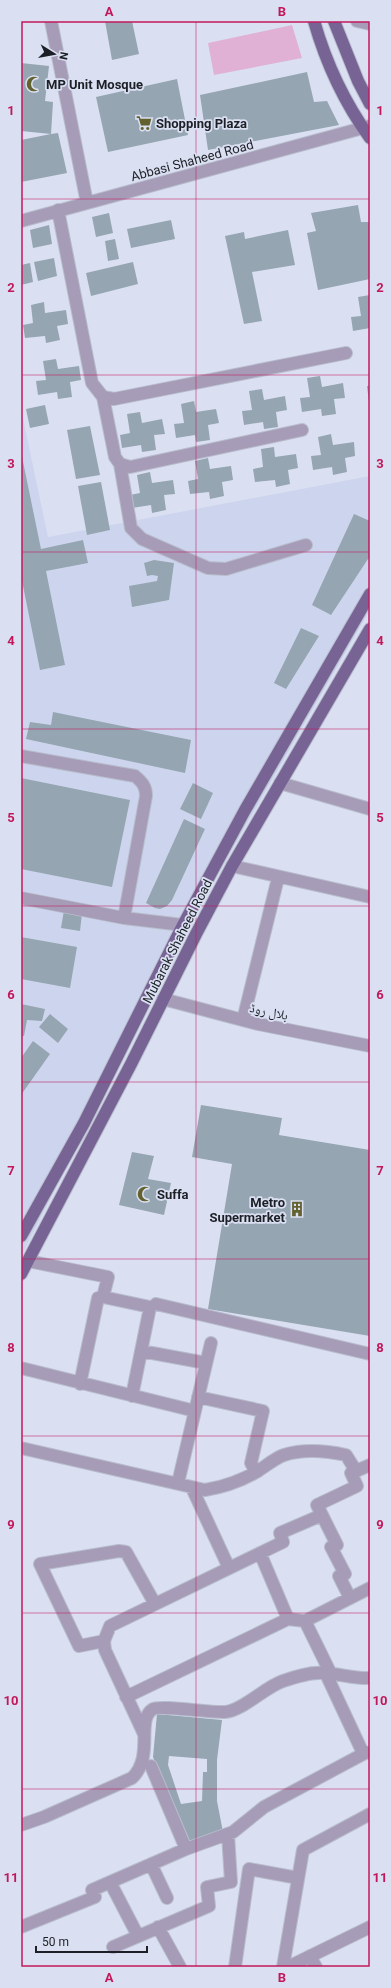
<svg xmlns="http://www.w3.org/2000/svg" width="391" height="1988" viewBox="0 0 391 1988" font-family="Roboto,'Noto Naskh Arabic',sans-serif">
<style>
.built{fill:#cdd5ee}
.green{fill:#e0b1d4}
.building{fill:#95a5b1;fill-rule:evenodd}
.lines{fill:none;stroke-linecap:round;stroke-linejoin:round}
.minor-casing{stroke:#b8bdcd;stroke-width:14}
.major-casing{stroke:#b8bdcd;stroke-width:14}
.minor{stroke:#a79cb8;stroke-width:12}
.major{stroke:#776394;stroke-width:12}
.grid{fill:none;stroke:#c2185b;stroke-width:1;stroke-opacity:0.55}
.labels{text-anchor:middle;stroke-width:3.5;stroke-linejoin:round;paint-order:stroke}
.poi-label{font-size:13px;font-weight:bold;fill:#1c1f25;stroke:#dae0f2;text-anchor:start}
.street-label{font-size:13px;fill:#1c1f25;stroke:#dae0f2}
.neatline{fill:none;stroke:#c2185b;stroke-width:1.5}
.grid-label{font-size:13px;text-anchor:middle;font-weight:bold;fill:#c2185b}
</style>
<rect width="100%" height="100%" fill="#dae0f2"/>
<!-- built -->
<path class="built" d="M21 409 48 537 370 476V610L187 928 21 1257Z"/>
<!-- green -->
<path class="green" d="M292 25 302 58 214 75 208 43Z"/>
<!-- building -->
<path class="building" d="M105 21H132L139 54 112 60Z
M21 63 49 66 45 101 53 102 51 134 58 133 67 173 21 182V140L51 134 21 131Z
M307 72 314 102 327 101 339 125 208 150 200 95Z
M177 79 188 135 108 152 96 97Z
M358 205 361 222H370V279L318 290 307 233 316 231 311 213Z
M109 213 113 233 96 237 92 217Z
M171 220 175 239 131 248 127 229Z
M49 225 52 244 33 248 30 230Z
M288 230 295 265 252 272 262 321 244 324 225 236 244 232 245 239Z
M115 239 119 259 108 261 105 241Z
M54 258 57 276 38 281 34 262Z
M133 262 138 284 91 296 86 273Z
M30 263 33 282 21 285V265Z
M370 295V328L353 331 351 317 361 316 358 297Z
M44 302 45 313 66 310 68 324 57 326 60 340 46 343 45 336 25 338 23 325 33 323 31 305Z
M56 359 58 369 79 366 81 380 70 382 72 397 58 399 57 392 38 395 36 381 46 380 43 361Z
M320 376 322 387 343 383 345 398 334 399 336 414 322 416 321 409 302 412 300 398 310 397 307 378Z
M367 386H370V402H369Z
M262 389 264 400 285 396 287 410 276 412 278 427 264 429 263 422 244 425 242 411 252 410 249 391Z
M194 401 196 412 216 409 219 423 208 425 210 440 196 442 195 435 176 438 174 424 184 423 181 404Z
M45 405 49 424 30 428 26 409Z
M140 412 142 423 162 419 165 434 154 435 156 450 142 452 141 445 122 448 120 435 130 433 127 414Z
M90 426 100 475 76 479 67 430Z
M331 434 333 445 354 442 355 456 345 458 347 472 333 475 332 467 313 470 311 456 321 455 318 437Z
M274 447 275 457 296 454 298 468 288 470 290 484 276 487 275 480 255 482 253 469 263 467 261 449Z
M21 452 41 549 83 540 88 563 46 571 65 665 40 670 21 576Z
M208 458 210 469 231 466 233 480 222 482 224 496 210 499 209 492 190 494 188 481 198 479 195 461Z
M150 472 152 483 173 480 175 494 164 495 166 510 152 513 151 505 132 508 130 495 140 493 137 475Z
M101 482 110 530 87 535 78 486Z
M354 514 370 521V556L331 615 312 605Z
M154 560 174 563 169 600 132 607 129 586 157 581 158 576 152 575 147 576 144 563Z
M301 628 319 636 286 689 274 683Z
M53 712 191 740 185 773 26 739 30 722 51 725Z
M21 778 130 800 112 887 21 869Z
M193 783 213 793 201 819 180 809Z
M184 819 205 829 172 900 167 906 160 909 155 908 146 903Z
M64 910 82 913 80 931 61 928Z
M21 937 77 947 70 988 21 979Z
M21 1004 45 1009 42 1021 27 1020 24 1036H21Z
M50 1014 68 1029 58 1043 39 1027Z
M33 1041 50 1054 21 1095V1058Z
M201 1105 282 1118 279 1135 370 1150V1336L208 1309 232 1164 192 1157Z
M132 1152 154 1156 148 1179 171 1183 164 1215 119 1205Z
M157 1714 222 1720 217 1760V1801L223 1832 187 1845 153 1757ZM169 1756 207 1759V1772H203L202 1801 181 1804 168 1765Z"/>
<g class="lines">
<defs>
<path id="minor" d="M51 21 87 203
M357 21 370 24
M58 210 92 383 103 397 114 399 346 353
M21 221 370 126
M103 397 115 457 120 464 130 467 302 430
M120 464 131 528 142 539 208 568 226 569 306 545
M21 756 135 776C142 782 146 786 146 796L124 918
M280 783 370 809
M232 866 370 897
M21 898 124 918 183 925
M163 999 258 1024 370 1046
M243 1020 278 878
M28 1261 108 1277 103 1297 150 1307 132 1396
M156 1304 370 1354
M141 1351 206 1363
M21 1368 195 1411
M80 1384 98 1298 103 1297
M198 1397 263 1411 251 1463 256 1472
M21 1448 205 1490C224 1487 241 1481 258 1471 266 1466 275 1458 284 1455 303 1449 327 1451 346 1455L356 1471 370 1465
M178 1483 211 1343
M192 1488 229 1568
M322 1515 337 1545 331 1547 345 1574 339 1576 350 1598
M288 1619 305 1621 331 1674
M305 1621 370 1588
M104 1641 79 1646 40 1564 119 1551 126 1552 155 1604
M326 1674 362 1751 370 1753
M126 1697 288 1619 260 1553
M144 1734 105 1650 104 1641 110 1626 283 1542 280 1533 322 1515 317 1505 357 1486 351 1473 356 1471
M151 1766 186 1849
M21 1825 44 1817 132 1778C155 1756 135 1720 153 1709 159 1705 212 1713 225 1712 242 1711 265 1687 283 1681 295 1677 310 1672 322 1673 338 1673 354 1679 370 1678
M151 1864 167 1898
M110 1882 138 1936
M21 1927 95 1897 92 1890 186 1849 233 1832 264 1807 365 1753
M158 1927 180 1967
M113 1947 209 1906 207 1887 231 1882 228 1834
M310 1956 316 1967
M235 1967 249 1869 298 1878
M283 1967 303 1850 370 1814
M288 1967 370 1927"/>
<path id="major" d="M314 21C326 63 344 102 370 138
M334 21 358 81 370 104
M21 1236 84 1123 183 925 245 810 370 594
M21 1274 131 1064 196 934 232 866 370 629"/>
</defs>
<!-- minor casing -->
<use href="#minor" class="minor-casing"/>
<!-- major casing -->
<use href="#major" class="major-casing"/>
<!-- minor -->
<use href="#minor" class="minor"/>
<!-- major -->
<use href="#major" class="major"/>
</g>
<!-- grid -->
<path class="grid" d="M196 21V1967M21 199H370M21 375H370M21 552H370M21 729H370M21 906H370M21 1082H370M21 1259H370M21 1436H370M21 1613H370M21 1789H370"/>
<!-- icons -->
<defs>
<symbol id="mosque-bare" viewBox="-9 -9 18 18"><path d="M3.5-4.9A6 6 0 1 0 3.5 4.9A5 5 0 1 1 3.5-4.9Z" fill="#63612e" stroke="#dae0f2" stroke-width="2.5" paint-order="stroke"/></symbol>
<symbol id="supermarket-bare" viewBox="-9 -9 18 18"><path d="M-6-5.5h2.5l.6 2H6L4.5 2H-2.5L-4.4-4H-6ZM-1.5 3.2a1.3 1.3 0 1 0 .1 0ZM3 3.2a1.3 1.3 0 1 0 .1 0Z" fill="#63612e" stroke="#dae0f2" stroke-width="2.5" paint-order="stroke"/></symbol>
<symbol id="building-bare" viewBox="-9 -9 18 18"><path d="M-4-6H4V6H1V3H-1V6H-4ZM-2.5-4.3h1.7v1.8h-1.7ZM.8-4.3h1.7v1.8H.8ZM-2.5-1h1.7V.8h-1.7ZM.8-1h1.7V.8H.8Z" fill="#63612e" stroke="#dae0f2" stroke-width="2.5" paint-order="stroke"/></symbol>
</defs>
<g fill-rule="evenodd">
<use href="#mosque-bare" x="23" y="73" width="22" height="22"/>
<use href="#supermarket-bare" x="133" y="112" width="22" height="22"/>
<use href="#mosque-bare" x="134" y="1183" width="22" height="22"/>
<use href="#building-bare" x="286" y="1198" width="22" height="22"/>
</g>
<g class="labels">
<!-- poi labels -->
<g class="poi-label">
<text x="46" y="89">MP Unit Mosque</text>
<text x="156" y="128">Shopping Plaza</text>
<text x="157" y="1199">Suffa</text>
<text x="285" y="1207" text-anchor="end">Metro<tspan x="285" dy="15">Supermarket</tspan></text>
</g>
<!-- street labels -->
<g class="street-label">
<text transform="translate(192 160) rotate(-15)" y="5">Abbasi Shaheed Road</text>
<text transform="translate(177 941) rotate(-63)" y="5">Mubarak Shaheed Road</text>
<text transform="translate(269 1011) rotate(12)" y="5">بلال روڈ</text>
</g>
</g>
<!-- border -->
<rect width="391" height="1988" fill="none" stroke="#dae0f2" stroke-width="44"/>
<!-- north arrow -->
<g transform="translate(54 54) rotate(101)" stroke="#dae0f2" stroke-width="3" paint-order="stroke">
<path d="M0-3L7 15L0 10L-7 15Z" fill="#1c1f25"/>
<text y="-6" font-size="11" font-weight="bold" text-anchor="middle" fill="#1c1f25">N</text>
</g>
<!-- scale -->
<path d="M36 1946v6h111v-6" fill="none" stroke="#1c1f25" stroke-width="2"/>
<text x="42" y="1946" font-size="12" fill="#1c1f25" stroke="#dae0f2" stroke-width="3" paint-order="stroke">50 m</text>
<rect x="22" y="22" width="347" height="1944" class="neatline"/>
<g class="grid-label">
<text x="109" y="16">A</text>
<text x="282" y="16">B</text>
<text x="11" y="115">1</text>
<text x="380" y="115">1</text>
<text x="11" y="292">2</text>
<text x="380" y="292">2</text>
<text x="11" y="468">3</text>
<text x="380" y="468">3</text>
<text x="11" y="645">4</text>
<text x="380" y="645">4</text>
<text x="11" y="822">5</text>
<text x="380" y="822">5</text>
<text x="11" y="999">6</text>
<text x="380" y="999">6</text>
<text x="11" y="1175">7</text>
<text x="380" y="1175">7</text>
<text x="11" y="1352">8</text>
<text x="380" y="1352">8</text>
<text x="11" y="1529">9</text>
<text x="380" y="1529">9</text>
<text x="11" y="1705">10</text>
<text x="380" y="1705">10</text>
<text x="11" y="1882">11</text>
<text x="380" y="1882">11</text>
<text x="109" y="1982">A</text>
<text x="282" y="1982">B</text>
</g>
</svg>
